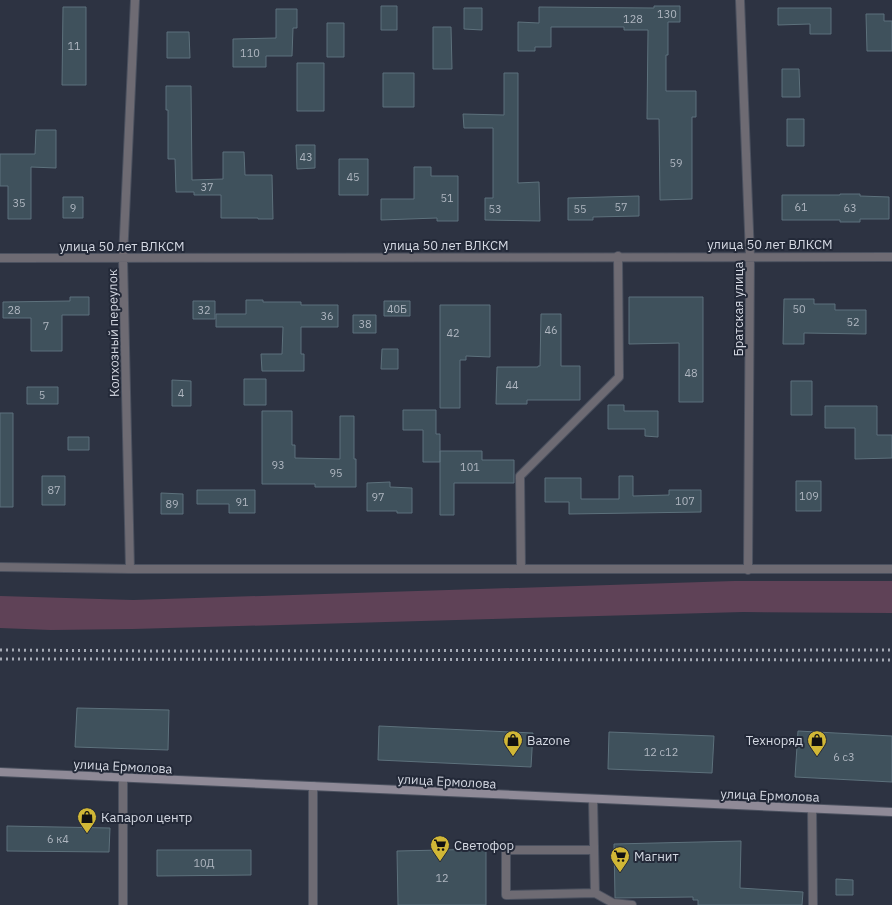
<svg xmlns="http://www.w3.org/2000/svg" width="892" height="905" viewBox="0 0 892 905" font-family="'IBM Plex Sans',sans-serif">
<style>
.green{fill:#5f4257}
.building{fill:#3f515c;stroke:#5d717c}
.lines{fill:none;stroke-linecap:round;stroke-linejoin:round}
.service-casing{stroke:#4b515f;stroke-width:10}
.minor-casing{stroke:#4b515f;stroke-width:10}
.tertiary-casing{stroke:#4b515f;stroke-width:10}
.secondary-casing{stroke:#4b515f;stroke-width:10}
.service{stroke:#6e6b73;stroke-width:8}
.minor{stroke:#6e6b73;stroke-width:8}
.tertiary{stroke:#6e6b73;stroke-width:8}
.secondary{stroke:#8f8a97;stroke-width:8}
.rail{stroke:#a5aab5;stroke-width:3;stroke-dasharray:2 4;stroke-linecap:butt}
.labels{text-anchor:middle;stroke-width:4;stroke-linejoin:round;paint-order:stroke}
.number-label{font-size:11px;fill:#afb6c0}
.street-label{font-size:13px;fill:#d4d8e2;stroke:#232938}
.poi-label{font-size:13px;fill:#d4d8e2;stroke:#232938;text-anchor:start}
</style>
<rect width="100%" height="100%" fill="#2d3342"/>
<!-- green -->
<path class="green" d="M734 581H892V613L743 612 133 629 51 630 0 628V596L133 600Z"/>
<!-- building -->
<path class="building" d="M381 6H397V30H381Z
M654 6H680V22H668V55H666V91H696V117H692V199L660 200 659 119H647L648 30H624V27H551V47H535V51H518V22L539 23V7L654 8Z
M63 7H86V85H62Z
M464 8H482V30L464 29Z
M778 8H831V34H810V24L778 25Z
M276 9H297V28H293L292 56H266V67H233V39L276 38Z
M866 14H884V21H892V51H867Z
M327 23H344V57H327Z
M433 27H451L452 69H433Z
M167 32H189L190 58H167Z
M297 63H324V111H297Z
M782 69H799L800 97H782Z
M383 73H414V107H383Z
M504 73H518V183L539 182 540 221 485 220V198H493V128H464L463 114 504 115Z
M166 86H191L192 180 223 179V152H244L245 175H272L273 219H258V218H221V195H194V192H176L175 159H168V110H166Z
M787 119H804V146H787Z
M36 130H56V168L31 167V219H8V186H0V154H35Z
M296 145H315V168L297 169Z
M339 159H368V195H339Z
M414 167H431V176H458V221H437V218L381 220V199H414Z
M840 194H860V196L889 197V219H860V222H840V220H782V195H840Z
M639 196V216L593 217V220H568V198Z
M63 197H83V218H63Z
M70 297H89V315H62V351H31V318H3V302L70 301Z
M629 297H703V402H679V343L629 344Z
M784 299H814V304H835V310H866V334L804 333V344H783Z
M246 300H263V302H301V305H338V327H301V354H304V371H262L261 354H282L283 327H216V314H246Z
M193 301H215V319H193Z
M384 301H410V316H384Z
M440 305H490V357L466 356V360H460V408H440Z
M541 314H561V366H580V400H527V404H496L497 367H538V366H540Z
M353 315H376V333H353Z
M382 349H398V369H381Z
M244 379H266V405H244Z
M172 380 191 381V406H172Z
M791 381H812V415H791Z
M27 387H58V404H27Z
M608 405H624V411H658V437L645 436V429H608Z
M825 406H877V435H892V458L855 459V428H825Z
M403 410H436V434H440V462H423V430H403Z
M262 411H292V445H295V458L340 459V416H354V459H356V487H315V484H262Z
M0 413H13V507H0Z
M68 437H89V450H68Z
M440 451H482V460H514V483H454V515H440Z
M42 476H65V505H42Z
M619 476H633V496L669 495V490H701V512L569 514V502H545V478H581V499H619Z
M796 481H821V511H796Z
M390 482V487L412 488V513H397V511H367V483Z
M197 490H255V513H229V504H197Z
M161 493 183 494V514H161Z
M77 708 169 710 168 750 75 747Z
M379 726 533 733 531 767 378 760Z
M798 731 892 736V782L795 777Z
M609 732 714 736 712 773 608 769Z
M7 826 110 828 109 852 7 851Z
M741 841 740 888 803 892 802 905H698V900H693V897L615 898 614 844Z
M486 849V905H398L397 851Z
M157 850H251V875L157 876Z
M836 879 853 880V895H836Z"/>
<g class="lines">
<defs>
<path id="service" d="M521 569 520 476 619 377 618 256
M313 786V905
M593 800 595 893 506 895V850H594
M812 809 813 905
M595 893 613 903 632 905
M123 905V778"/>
<path id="minor" d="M740 0 750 256 748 570
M0 258 892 257
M130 569 123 258 135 0"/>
<path id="tertiary" d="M0 567 130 569H892"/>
<path id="secondary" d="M0 772 892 812"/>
</defs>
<!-- service casing -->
<use href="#service" class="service-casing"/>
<!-- minor casing -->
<use href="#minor" class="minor-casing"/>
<!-- tertiary casing -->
<use href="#tertiary" class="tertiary-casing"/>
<!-- secondary casing -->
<use href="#secondary" class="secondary-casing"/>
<!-- service -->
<use href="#service" class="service"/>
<!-- minor -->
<use href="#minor" class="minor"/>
<!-- tertiary -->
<use href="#tertiary" class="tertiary"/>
<!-- secondary -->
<use href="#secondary" class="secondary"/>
<!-- rail -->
<path class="rail" d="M0 650 157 651 892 650
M0 659 892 660"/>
</g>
<!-- icons -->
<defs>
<symbol id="shop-pin" viewBox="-11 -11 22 30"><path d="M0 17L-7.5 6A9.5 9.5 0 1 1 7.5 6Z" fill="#d1b736" stroke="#232938"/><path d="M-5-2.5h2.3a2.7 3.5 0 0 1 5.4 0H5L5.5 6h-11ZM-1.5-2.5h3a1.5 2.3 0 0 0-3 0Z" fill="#111"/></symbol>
<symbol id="supermarket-pin" viewBox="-11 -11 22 30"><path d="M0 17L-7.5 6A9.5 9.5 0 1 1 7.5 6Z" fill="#d1b736" stroke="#232938"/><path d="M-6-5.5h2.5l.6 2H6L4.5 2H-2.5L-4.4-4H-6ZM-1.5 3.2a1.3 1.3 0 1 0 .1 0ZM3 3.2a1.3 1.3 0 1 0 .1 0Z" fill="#111"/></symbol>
</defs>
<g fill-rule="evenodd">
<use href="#shop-pin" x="502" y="729" width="22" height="30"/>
<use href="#shop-pin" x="806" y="729" width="22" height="30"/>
<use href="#shop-pin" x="76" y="806" width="22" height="30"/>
<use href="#supermarket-pin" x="429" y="834" width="22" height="30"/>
<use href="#supermarket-pin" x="609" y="845" width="22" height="30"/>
</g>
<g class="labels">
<!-- number labels -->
<g class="number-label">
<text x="667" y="18">130</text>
<text x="633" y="23">128</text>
<text x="74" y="50">11</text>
<text x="250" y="57">110</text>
<text x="306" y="161">43</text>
<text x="676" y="167">59</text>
<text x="353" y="181">45</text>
<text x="207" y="191">37</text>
<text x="447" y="202">51</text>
<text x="19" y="207">35</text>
<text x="621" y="211">57</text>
<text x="801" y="211">61</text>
<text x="73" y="212">9</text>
<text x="850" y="212">63</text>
<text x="495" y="213">53</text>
<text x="580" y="213">55</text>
<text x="397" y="313">40Б</text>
<text x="799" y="313">50</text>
<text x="14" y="314">28</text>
<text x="204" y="314">32</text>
<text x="327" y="320">36</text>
<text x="853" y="326">52</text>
<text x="365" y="328">38</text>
<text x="46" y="330">7</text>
<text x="551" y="334">46</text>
<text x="453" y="337">42</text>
<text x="691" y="377">48</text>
<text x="512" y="389">44</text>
<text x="181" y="397">4</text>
<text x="42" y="399">5</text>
<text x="278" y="469">93</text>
<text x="470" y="471">101</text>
<text x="336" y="477">95</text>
<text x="54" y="494">87</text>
<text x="809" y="500">109</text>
<text x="378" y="501">97</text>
<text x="685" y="505">107</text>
<text x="242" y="506">91</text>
<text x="172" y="508">89</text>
<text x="661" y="756">12 с12</text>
<text x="844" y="761">6 с3</text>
<text x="58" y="843">6 к4</text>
<text x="204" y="867">10Д</text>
<text x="442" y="882">12</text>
</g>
<!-- street labels -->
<g class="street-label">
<text x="770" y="249">улица 50 лет ВЛКСМ</text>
<text x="446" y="250">улица 50 лет ВЛКСМ</text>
<text x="122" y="251">улица 50 лет ВЛКСМ</text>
<text transform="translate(738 309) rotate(-90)" y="5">Братская улица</text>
<text transform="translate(113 333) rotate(-91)" y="5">Колхозный переулок</text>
<text transform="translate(123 766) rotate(3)" y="5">улица Ермолова</text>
<text transform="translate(447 781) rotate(3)" y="5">улица Ермолова</text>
<text transform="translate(770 795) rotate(2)" y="5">улица Ермолова</text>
</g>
<!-- poi labels -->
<g class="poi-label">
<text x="527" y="745">Bazone</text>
<text x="803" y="745" text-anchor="end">Техноряд</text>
<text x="101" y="822">Капарол центр</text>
<text x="454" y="850">Светофор</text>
<text x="634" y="861">Магнит</text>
</g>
</g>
</svg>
